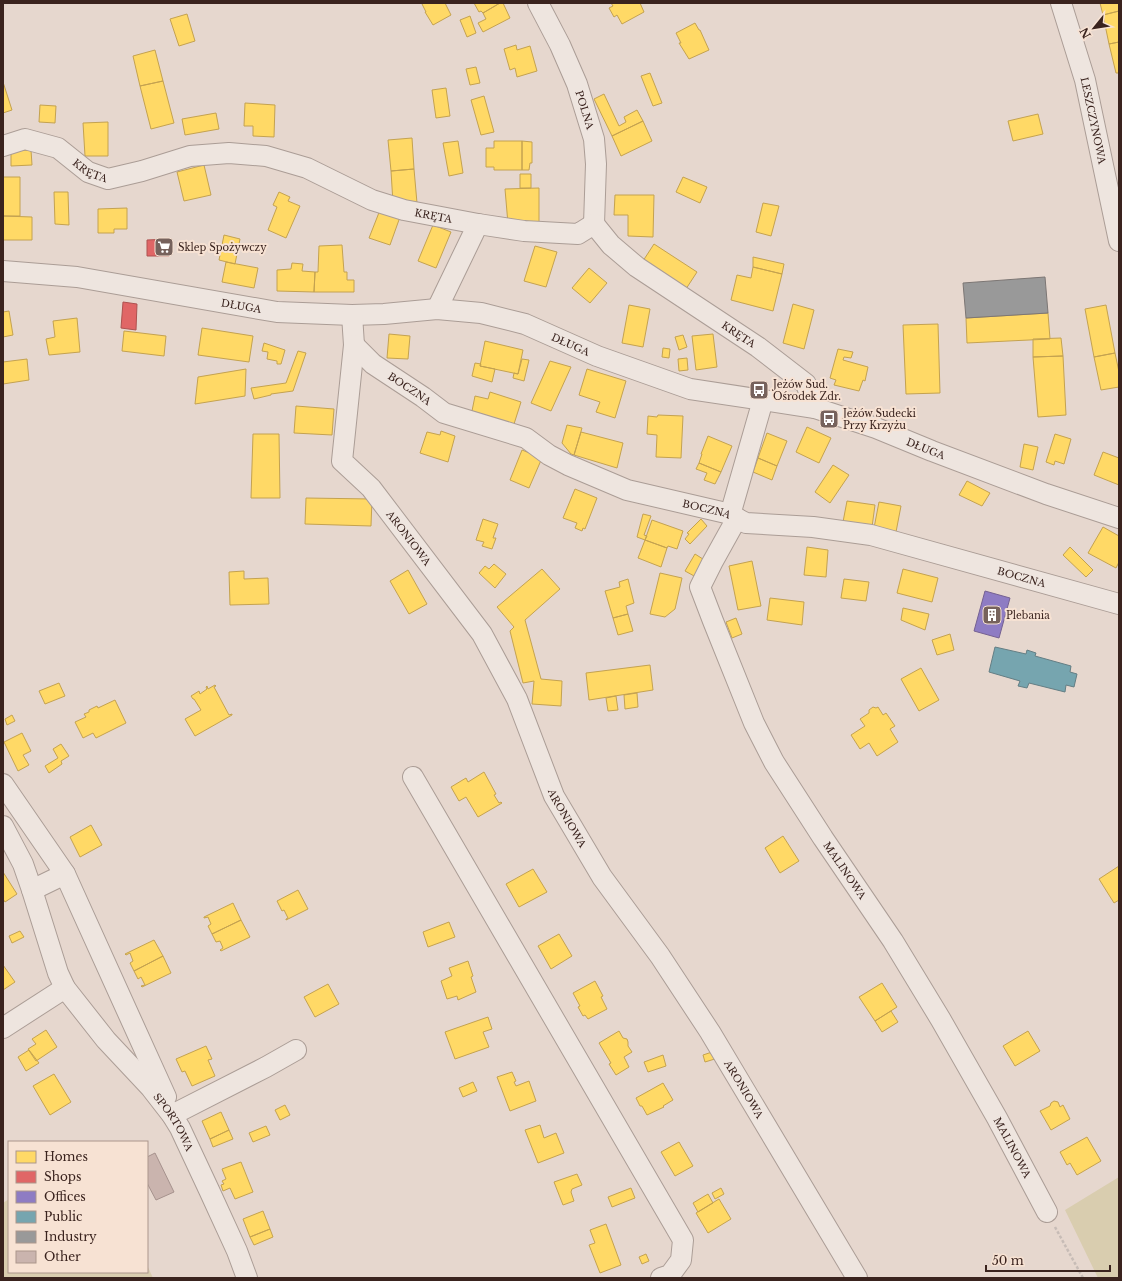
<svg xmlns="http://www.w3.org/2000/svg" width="1122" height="1281" viewBox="0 0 1122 1281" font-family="'Libre Baskerville',serif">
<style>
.green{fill:#d9cdaf}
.homes{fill:#ffd966;stroke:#c4a250}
.shops{fill:#e06666;stroke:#ae5250}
.offices{fill:#8e7cc3;stroke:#756192}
.public{fill:#76a5af;stroke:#647e84}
.industry{fill:#999;stroke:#7c7674}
.building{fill:#cab4ae;stroke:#a6928d}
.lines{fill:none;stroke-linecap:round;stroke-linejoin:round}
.minor-casing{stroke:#ab9d96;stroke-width:22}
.path{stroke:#c7bcb6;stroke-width:2.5;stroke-dasharray:3 2;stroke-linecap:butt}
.minor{stroke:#eee5df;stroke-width:20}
.labels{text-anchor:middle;stroke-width:4;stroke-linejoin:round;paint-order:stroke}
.street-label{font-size:10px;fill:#3a231e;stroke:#f7e2d3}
.poi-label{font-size:10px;fill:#3a231e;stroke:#f7e2d3;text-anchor:start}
</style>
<rect width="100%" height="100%" fill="#e6d7ce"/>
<!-- green -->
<path class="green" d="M1119 1177V1278H1098L1065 1210Z
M9 1199V1272H147V1265L153 1278H3V1203Z"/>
<!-- homes -->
<path class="homes" d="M425 3H445L451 15 433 25 425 12H426L422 4Z
M474 3H500L483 13 481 11 479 12Z
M500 3H503L510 18 483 32 478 23 486 19 483 13Z
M611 3H640L644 12 622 24 617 15 614 17 609 8 613 6Z
M1100 3H1119V11L1103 15Z
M1119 11V42L1109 44 1103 15Z
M187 14 195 41 179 46 170 19Z
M470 16 476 33 467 37 460 20Z
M695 23 699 30H700L709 50 689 59 679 43H681L676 33Z
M1119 42V73H1116L1109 44Z
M516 45 517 50 530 46 537 71 517 77 515 68 510 70 504 49Z
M155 50 163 81 140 86 133 56Z
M476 67 480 83 470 85 466 69Z
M650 73 662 103 653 106 641 76Z
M163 81 174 123 151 129 140 86Z
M3 82 12 110 3 113Z
M446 88 450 116 436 118 432 90Z
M604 94 619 126 626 122 624 117 637 110 643 121 612 136 594 99Z
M484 96 494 132 481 135 471 100Z
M245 103 275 105 274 137 253 136V126H244Z
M40 105 56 106 55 123 39 122Z
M216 113 219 129 185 135 182 119Z
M1038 114 1043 134 1013 141 1008 121Z
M643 121 652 141 621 156 612 136Z
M108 122V156H85L83 123Z
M412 138 414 169 391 171 388 140Z
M458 141 463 173 449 176 443 143Z
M494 141H522V170H494V167H486V148H494Z
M522 141 532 142V163H530L529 170H522Z
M31 150 32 165 11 166V151Z
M204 165 211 195 184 201 177 172Z
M414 169 417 203H393L391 171Z
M520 174H531V188H520Z
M3 177H20V216H3Z
M683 177 707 187 700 203 676 192Z
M539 188V224H508L505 189Z
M54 192H68L69 225 55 224Z
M279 192 290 197 288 201 300 206 286 238 268 230 277 207 273 205Z
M615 195H654L653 237 628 236V215H614Z
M763 203 779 206 771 236 756 232Z
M127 208V229H114V233H98V209Z
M380 210 400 217 390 245 369 238Z
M3 216 32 217V240H3Z
M433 225 451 232 436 268 418 261Z
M224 235 240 239 235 264 219 260Z
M654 244 697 272 684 292 641 264Z
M342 245 344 272H347V280H354V292H314L315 272H318L319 246Z
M535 246 557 252 546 287 524 281Z
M753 257 784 264 782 274 753 267Z
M226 262 258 268 254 288 222 282Z
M292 263 303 264 302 271 315 272 314 292 277 291V270L291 269Z
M753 267 782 274 773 311 731 300 737 275 751 278Z
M589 268 607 283 590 303 572 288Z
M793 304 814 310 804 349 783 343Z
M629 305 650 309 643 347 622 343Z
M1106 305 1115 353 1094 357 1085 309Z
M9 311 13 335 3 337V312Z
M1048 313 1050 339 967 343 966 318Z
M77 318 80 352 49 355 46 339 55 337 53 321Z
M938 324 940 393 906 394 903 325Z
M202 328 253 336 249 362 198 355Z
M124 331 166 336 164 356 122 351Z
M389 334 410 336 408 359 387 358Z
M713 334 717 367 696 370 692 336Z
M683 335 687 347 679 350 675 337Z
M1061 338 1063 356 1033 357V339Z
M485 341 523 350 518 374 480 366Z
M264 343 285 350 281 364H277V361L267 359 268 352 262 351Z
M663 348 670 349 669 358 662 357Z
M838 349 853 352 851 358 844 357 843 360 868 367 865 381 863 380 859 391 834 385 836 380 830 378Z
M298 351 306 353 293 391 271 394V395L254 399 251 388 286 383Z
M1115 353 1119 372V387L1101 390 1094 357Z
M1063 356 1066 415 1038 417 1033 357Z
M687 358 688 370 679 371 678 359Z
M27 359 29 380 3 384V362Z
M522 359 529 360 524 381 513 378 514 373 518 374Z
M550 361 571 367 551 411 531 403Z
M475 363 481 364 480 366 495 369 492 382 472 376Z
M246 369 245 396 195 404 198 377Z
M587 369 626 381 615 418 596 412 600 402 579 395Z
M490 392 521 402 514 424 472 411 475 396 488 399Z
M296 406 334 409 332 435 294 433Z
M658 415 683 416 681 458 656 457 657 435 647 434 648 416 657 417Z
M567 425 582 428 574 455 571 454 562 443Z
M807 427 831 438 819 463 796 452Z
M441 431 455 436 448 462 420 453 427 432 440 435Z
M581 432 623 443 617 468 574 455Z
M767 433 787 441 777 466 758 458Z
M253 434H279L280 498H251Z
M1055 434 1071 439 1064 464 1055 461 1054 465 1046 462Z
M708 436 732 446 721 472 699 463 702 454H701Z
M1024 444 1038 447 1033 470 1020 467Z
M522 450 542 458 529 488 510 480Z
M1103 452 1119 458V485L1094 475Z
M758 458 777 466 772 480 753 472Z
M699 463 721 472 715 484 704 480 707 473 696 469Z
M833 465 849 475 830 503 815 492Z
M967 481 990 493 982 506 959 495Z
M575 489 597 498 585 529 583 528 582 531 575 528 577 523 563 518Z
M306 498 372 499 371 526 305 524Z
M847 501 875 505 872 527 843 522Z
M879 502 901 506 896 532 874 528Z
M643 514 651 516 644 535 647 536 645 540 637 537Z
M483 519 498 524 493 538H496L492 549 482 546 484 542 476 540Z
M701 519 707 526 690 544 685 539 689 534 687 533Z
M652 520 683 531 677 549 668 546 667 548 645 540Z
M1103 527 1119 536V562L1116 568 1088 553Z
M645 540 667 548 661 567 638 558Z
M807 547 828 550 826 577 804 575Z
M1070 547 1093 570 1086 577 1063 555Z
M695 554 706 561 696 577 685 571Z
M752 561 761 606 738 610 729 566Z
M494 564 506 574 495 588 479 573 485 566 489 569Z
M542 569 560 589 525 620 541 679 562 681 561 706 532 704 534 681 523 683 510 631 514 627 497 607Z
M903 569 938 578 932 602 897 593Z
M408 570 427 604 409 614 390 581Z
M244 571V579L268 578 269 604 230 605 229 572Z
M660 573 682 578 675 609 665 617 650 614Z
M628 579 634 603 626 606 628 614 613 618 605 591 620 587 619 582Z
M844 579 869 582 866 601 841 598Z
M770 598 804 602 802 625 767 620Z
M903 608 929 614 925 630 901 620Z
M628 614 633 631 618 635 613 618Z
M736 618 742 634 732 638 726 622Z
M950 634 954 650 937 655 932 640Z
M650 665 653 690 589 700 586 673Z
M921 668 939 700 919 711 901 679Z
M59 683 65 696 45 704 39 691Z
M215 685 216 686 214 687 229 715 232 714V715L195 736 185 719 201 710 194 699H193L191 696 199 691 200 694 207 689 206 687 207 686 208 689Z
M637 693 638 707 625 709 624 695Z
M616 696 618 710 608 711 606 698Z
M115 700 126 723 96 738 93 733 83 738 75 722 86 717 84 714 89 712V710L97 706 98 708Z
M873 707 876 708 878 707 883 715 886 713 895 726 890 729 898 742 877 756 869 743 860 749 851 735 865 726 860 719 869 713V710Z
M12 715 15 721 7 725 5 719Z
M22 733 31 751 23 755 29 765 18 771 4 742Z
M61 744 69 756 61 761 62 764 49 773 45 766 58 758 53 749Z
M484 772 496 794 494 795 499 803 501 802 502 803 478 817 466 797 459 801 451 787 466 778 468 782Z
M91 825 102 845 80 857 70 837Z
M783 836 799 861 780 873 765 848Z
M1119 866V900L1114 903 1099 879Z
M533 869 547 892 519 907 506 884Z
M3 872 17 894 5 902 3 899Z
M298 890 308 909 286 920V919L288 918 284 910 282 911 277 901Z
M233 903 241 920 212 934 208 926 211 924 208 917 204 918V917Z
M241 920 250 937 221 951 220 950 223 948 220 941 216 942 212 934Z
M449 922 455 937 428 947 423 932Z
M20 931 24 937 12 943 9 936Z
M559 934 572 956 551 969 538 946Z
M154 940 163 956 134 971 130 963 133 961 130 953 126 955 125 954Z
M163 956 171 973 142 987 141 986 145 985 141 977 138 979 134 971Z
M468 961 473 976 471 977 476 992 458 1000 457 996 447 999 441 981 452 976 449 968Z
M3 965 15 982 3 990Z
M595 981 603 996 601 997 607 1009 588 1019 585 1015 583 1016 578 1007 580 1006 573 993Z
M882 983 897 1007 875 1021 859 997Z
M328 984 339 1004 315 1017 304 997Z
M891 1011 898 1022 882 1032 875 1021Z
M488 1017 492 1029 483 1032 489 1047 455 1059 445 1032Z
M46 1030 57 1047 36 1061 28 1049 36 1044 32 1039Z
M619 1031 623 1038 627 1039 628 1042V1046L632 1052 624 1057 629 1067 616 1075 609 1064 611 1063 599 1043Z
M1028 1031 1040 1051 1015 1066 1003 1046Z
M206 1046 212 1059 208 1060 215 1076 192 1086 185 1071 182 1072 176 1059Z
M29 1050 39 1063 26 1071 18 1057Z
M715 1051 718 1058 705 1062 703 1055Z
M663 1055 666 1066 648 1072 644 1062Z
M512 1072 516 1081 514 1082 516 1086 529 1081 536 1101 510 1111 497 1077Z
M54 1074 71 1102 50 1115 33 1086Z
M473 1082 477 1091 463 1097 459 1088Z
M663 1083 673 1100 663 1106 664 1107 647 1115 642 1106H640L636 1098Z
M1054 1101 1058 1102 1060 1107 1063 1105 1070 1119 1051 1130 1040 1111 1050 1106 1051 1103Z
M285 1105 290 1115 280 1120 275 1110Z
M221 1112 229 1130 210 1139 202 1121Z
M540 1125 544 1138 556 1133 564 1153 538 1163 525 1130Z
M266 1126 270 1135 253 1142 249 1133Z
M229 1130 233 1139 213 1147 210 1139Z
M1087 1137 1101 1161 1077 1175 1070 1163 1067 1165 1060 1152Z
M679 1142 693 1166 675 1176 661 1152Z
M241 1162 253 1192 235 1199 230 1188 223 1191 221 1185 224 1184 222 1181 226 1179 222 1169Z
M577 1174 582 1185 572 1189 571 1192 574 1201 563 1205 554 1182Z
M631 1188 635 1198 612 1207 608 1197Z
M721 1188 724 1194 715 1199 712 1193Z
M708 1194 713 1203 698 1212 693 1203Z
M719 1199 731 1219 708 1233 696 1213Z
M263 1211 270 1229 250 1237 243 1219Z
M606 1224 621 1265 600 1273 589 1245 595 1243 590 1230Z
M270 1229 273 1237 254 1245 250 1237Z
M646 1254 649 1261 642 1264 639 1257Z"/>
<!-- shops -->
<path class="shops" d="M169 239V256H147V240Z
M123 302 137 304 136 330 121 328Z"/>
<!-- offices -->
<path class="offices" d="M985 591 1010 598 999 638 974 631Z"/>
<!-- public -->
<path class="public" d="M995 647 1026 654 1027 650 1036 653 1035 656 1071 666 1070 672 1077 674 1074 687 1066 685 1065 692 1029 683 1027 688 1018 686 1020 681 989 672Z"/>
<!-- industry -->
<path class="industry" d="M1045 277 1048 313 966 318 963 283Z"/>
<!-- building -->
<path class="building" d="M155 1153 174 1192 156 1200 147 1183V1157Z"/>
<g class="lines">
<defs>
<g id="minor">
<path id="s1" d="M538 3 560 45 577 84 594 139 596 164 594 224"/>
<path id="s2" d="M1061 3 1085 80 1119 241"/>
<path id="s3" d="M3 146 25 139 58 148 88 172 108 179 142 171 190 156 229 153 266 156 307 168 372 200 404 210 478 224 524 231 578 234 594 224"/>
<path id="s4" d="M594 224 611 245 637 267 758 347 806 384 815 408"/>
<path id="s5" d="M3 271 77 277 277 312 352 315 384 314 437 309 481 313 525 324 597 356 690 389 815 408 876 428 932 451 1046 494 1119 518"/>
<path d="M437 309 478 224"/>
<path id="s6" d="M352 315 354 345 342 461 371 488 482 634 517 699 554 796 602 877 660 956 710 1032 857 1278"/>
<path id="s7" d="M354 345 373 364 423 397 444 413 526 438 549 455 568 465 627 490 726 513 746 523 813 527 871 535 1119 604"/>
<path d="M730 515 763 400"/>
<path id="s8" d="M737 518 712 563 700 587 713 621 754 723 774 762 823 838 893 941 941 1020 997 1118 1047 1212"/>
<path d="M413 777 683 1240 681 1260 670 1275 661 1278"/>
<path d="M3 784 65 874 166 1097"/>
<path id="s9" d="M3 826 23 864 32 890 58 973 65 988 106 1040 151 1088 172 1115 180 1128 209 1190 237 1251 247 1278"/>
<path d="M32 890 65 874"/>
<path d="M3 1028 65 988"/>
<path d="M172 1115 266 1067 296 1050"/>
</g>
</defs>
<!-- minor casing -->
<use href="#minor" class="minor-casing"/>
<!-- path -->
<path class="path" d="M1055 1227 1083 1278"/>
<!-- minor -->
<use href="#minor" class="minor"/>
</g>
<!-- icons -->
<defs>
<symbol id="supermarket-square" viewBox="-11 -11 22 22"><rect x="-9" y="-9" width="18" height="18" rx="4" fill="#76625c" stroke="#f7e2d3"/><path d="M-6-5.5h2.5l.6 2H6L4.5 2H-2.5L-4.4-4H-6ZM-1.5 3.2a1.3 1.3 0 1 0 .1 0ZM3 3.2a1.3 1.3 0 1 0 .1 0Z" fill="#fff"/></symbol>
<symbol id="bus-square" viewBox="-11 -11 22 22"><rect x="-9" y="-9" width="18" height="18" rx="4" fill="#76625c" stroke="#f7e2d3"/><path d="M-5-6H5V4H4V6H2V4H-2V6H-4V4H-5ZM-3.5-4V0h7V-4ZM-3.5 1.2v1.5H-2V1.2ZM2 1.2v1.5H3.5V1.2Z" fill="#fff"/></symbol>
<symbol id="building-square" viewBox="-11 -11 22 22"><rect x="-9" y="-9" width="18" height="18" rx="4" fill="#76625c" stroke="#f7e2d3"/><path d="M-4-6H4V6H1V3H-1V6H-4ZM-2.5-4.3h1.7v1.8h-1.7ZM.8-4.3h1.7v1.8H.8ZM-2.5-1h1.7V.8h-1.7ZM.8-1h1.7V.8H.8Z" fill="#fff"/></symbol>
</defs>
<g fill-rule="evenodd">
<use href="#supermarket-square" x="153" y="236" width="22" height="22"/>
<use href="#bus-square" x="748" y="379" width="22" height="22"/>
<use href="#bus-square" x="818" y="408" width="22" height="22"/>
<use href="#building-square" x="981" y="604" width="22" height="22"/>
</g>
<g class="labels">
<!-- street labels -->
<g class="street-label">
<text dy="4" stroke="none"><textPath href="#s1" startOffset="117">POLNA</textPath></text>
<text dy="4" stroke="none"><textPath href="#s2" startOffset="122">LESZCZYNOWA</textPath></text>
<text dy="4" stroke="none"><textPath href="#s3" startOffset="97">KRĘTA</textPath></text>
<text dy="4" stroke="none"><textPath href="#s3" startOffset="457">KRĘTA</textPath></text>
<text dy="4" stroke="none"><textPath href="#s5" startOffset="241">DŁUGA</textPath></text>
<text dy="4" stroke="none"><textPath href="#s4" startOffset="183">KRĘTA</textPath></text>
<text dy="4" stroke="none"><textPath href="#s5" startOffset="577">DŁUGA</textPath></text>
<text dy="4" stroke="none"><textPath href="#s7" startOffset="71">BOCZNA</textPath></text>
<text dy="4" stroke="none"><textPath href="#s5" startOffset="949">DŁUGA</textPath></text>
<text dy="4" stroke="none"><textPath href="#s7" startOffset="395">BOCZNA</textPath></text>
<text dy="4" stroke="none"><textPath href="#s6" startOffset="249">ARONIOWA</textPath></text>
<text dy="4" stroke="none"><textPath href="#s7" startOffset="719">BOCZNA</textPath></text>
<text dy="4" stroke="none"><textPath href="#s6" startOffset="573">ARONIOWA</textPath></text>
<text dy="4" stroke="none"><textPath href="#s8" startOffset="398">MALINOWA</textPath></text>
<text dy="4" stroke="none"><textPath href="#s6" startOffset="897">ARONIOWA</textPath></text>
<text dy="4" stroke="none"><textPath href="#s9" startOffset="347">SPORTOWA</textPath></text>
<text dy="4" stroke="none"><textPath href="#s8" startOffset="722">MALINOWA</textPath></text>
</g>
<!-- poi labels -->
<g class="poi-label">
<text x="178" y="251">Sklep Spożywczy</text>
<text x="773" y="388">Jeżów Sud.<tspan x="773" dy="12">Ośrodek Zdr.</tspan></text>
<text x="843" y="417">Jeżów Sudecki<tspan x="843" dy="12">Przy Krzyżu</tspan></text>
<text x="1006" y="619">Plebania</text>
</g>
</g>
<!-- border -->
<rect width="1122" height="1281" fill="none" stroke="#3a231e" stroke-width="8"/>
<!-- legend -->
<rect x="8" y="1141" width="140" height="132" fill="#f7e2d3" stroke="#ab968b"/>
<rect x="16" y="1151" width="20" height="12" fill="#ffd966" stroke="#ab968b"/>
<text x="44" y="1161" font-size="12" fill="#3a231e">Homes</text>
<rect x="16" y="1171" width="20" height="12" fill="#e06666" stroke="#ab968b"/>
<text x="44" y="1181" font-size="12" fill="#3a231e">Shops</text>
<rect x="16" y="1191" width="20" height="12" fill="#8e7cc3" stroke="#ab968b"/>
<text x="44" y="1201" font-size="12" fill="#3a231e">Offices</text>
<rect x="16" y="1211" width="20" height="12" fill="#76a5af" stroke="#ab968b"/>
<text x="44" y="1221" font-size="12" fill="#3a231e">Public</text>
<rect x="16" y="1231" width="20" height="12" fill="#999999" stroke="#ab968b"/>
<text x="44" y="1241" font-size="12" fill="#3a231e">Industry</text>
<rect x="16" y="1251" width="20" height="12" fill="#cab4ae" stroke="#ab968b"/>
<text x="44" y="1261" font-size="12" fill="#3a231e">Other</text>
<!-- north arrow -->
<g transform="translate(1094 28) rotate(240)" stroke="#f7e2d3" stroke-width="3" paint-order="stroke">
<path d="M0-3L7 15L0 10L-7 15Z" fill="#3a231e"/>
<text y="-6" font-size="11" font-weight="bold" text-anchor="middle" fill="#3a231e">N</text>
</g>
<!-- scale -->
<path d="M986 1265v6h124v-6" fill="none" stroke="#3a231e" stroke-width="2"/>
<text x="992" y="1265" font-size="12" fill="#3a231e" stroke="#f7e2d3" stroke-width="3" paint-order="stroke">50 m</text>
</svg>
